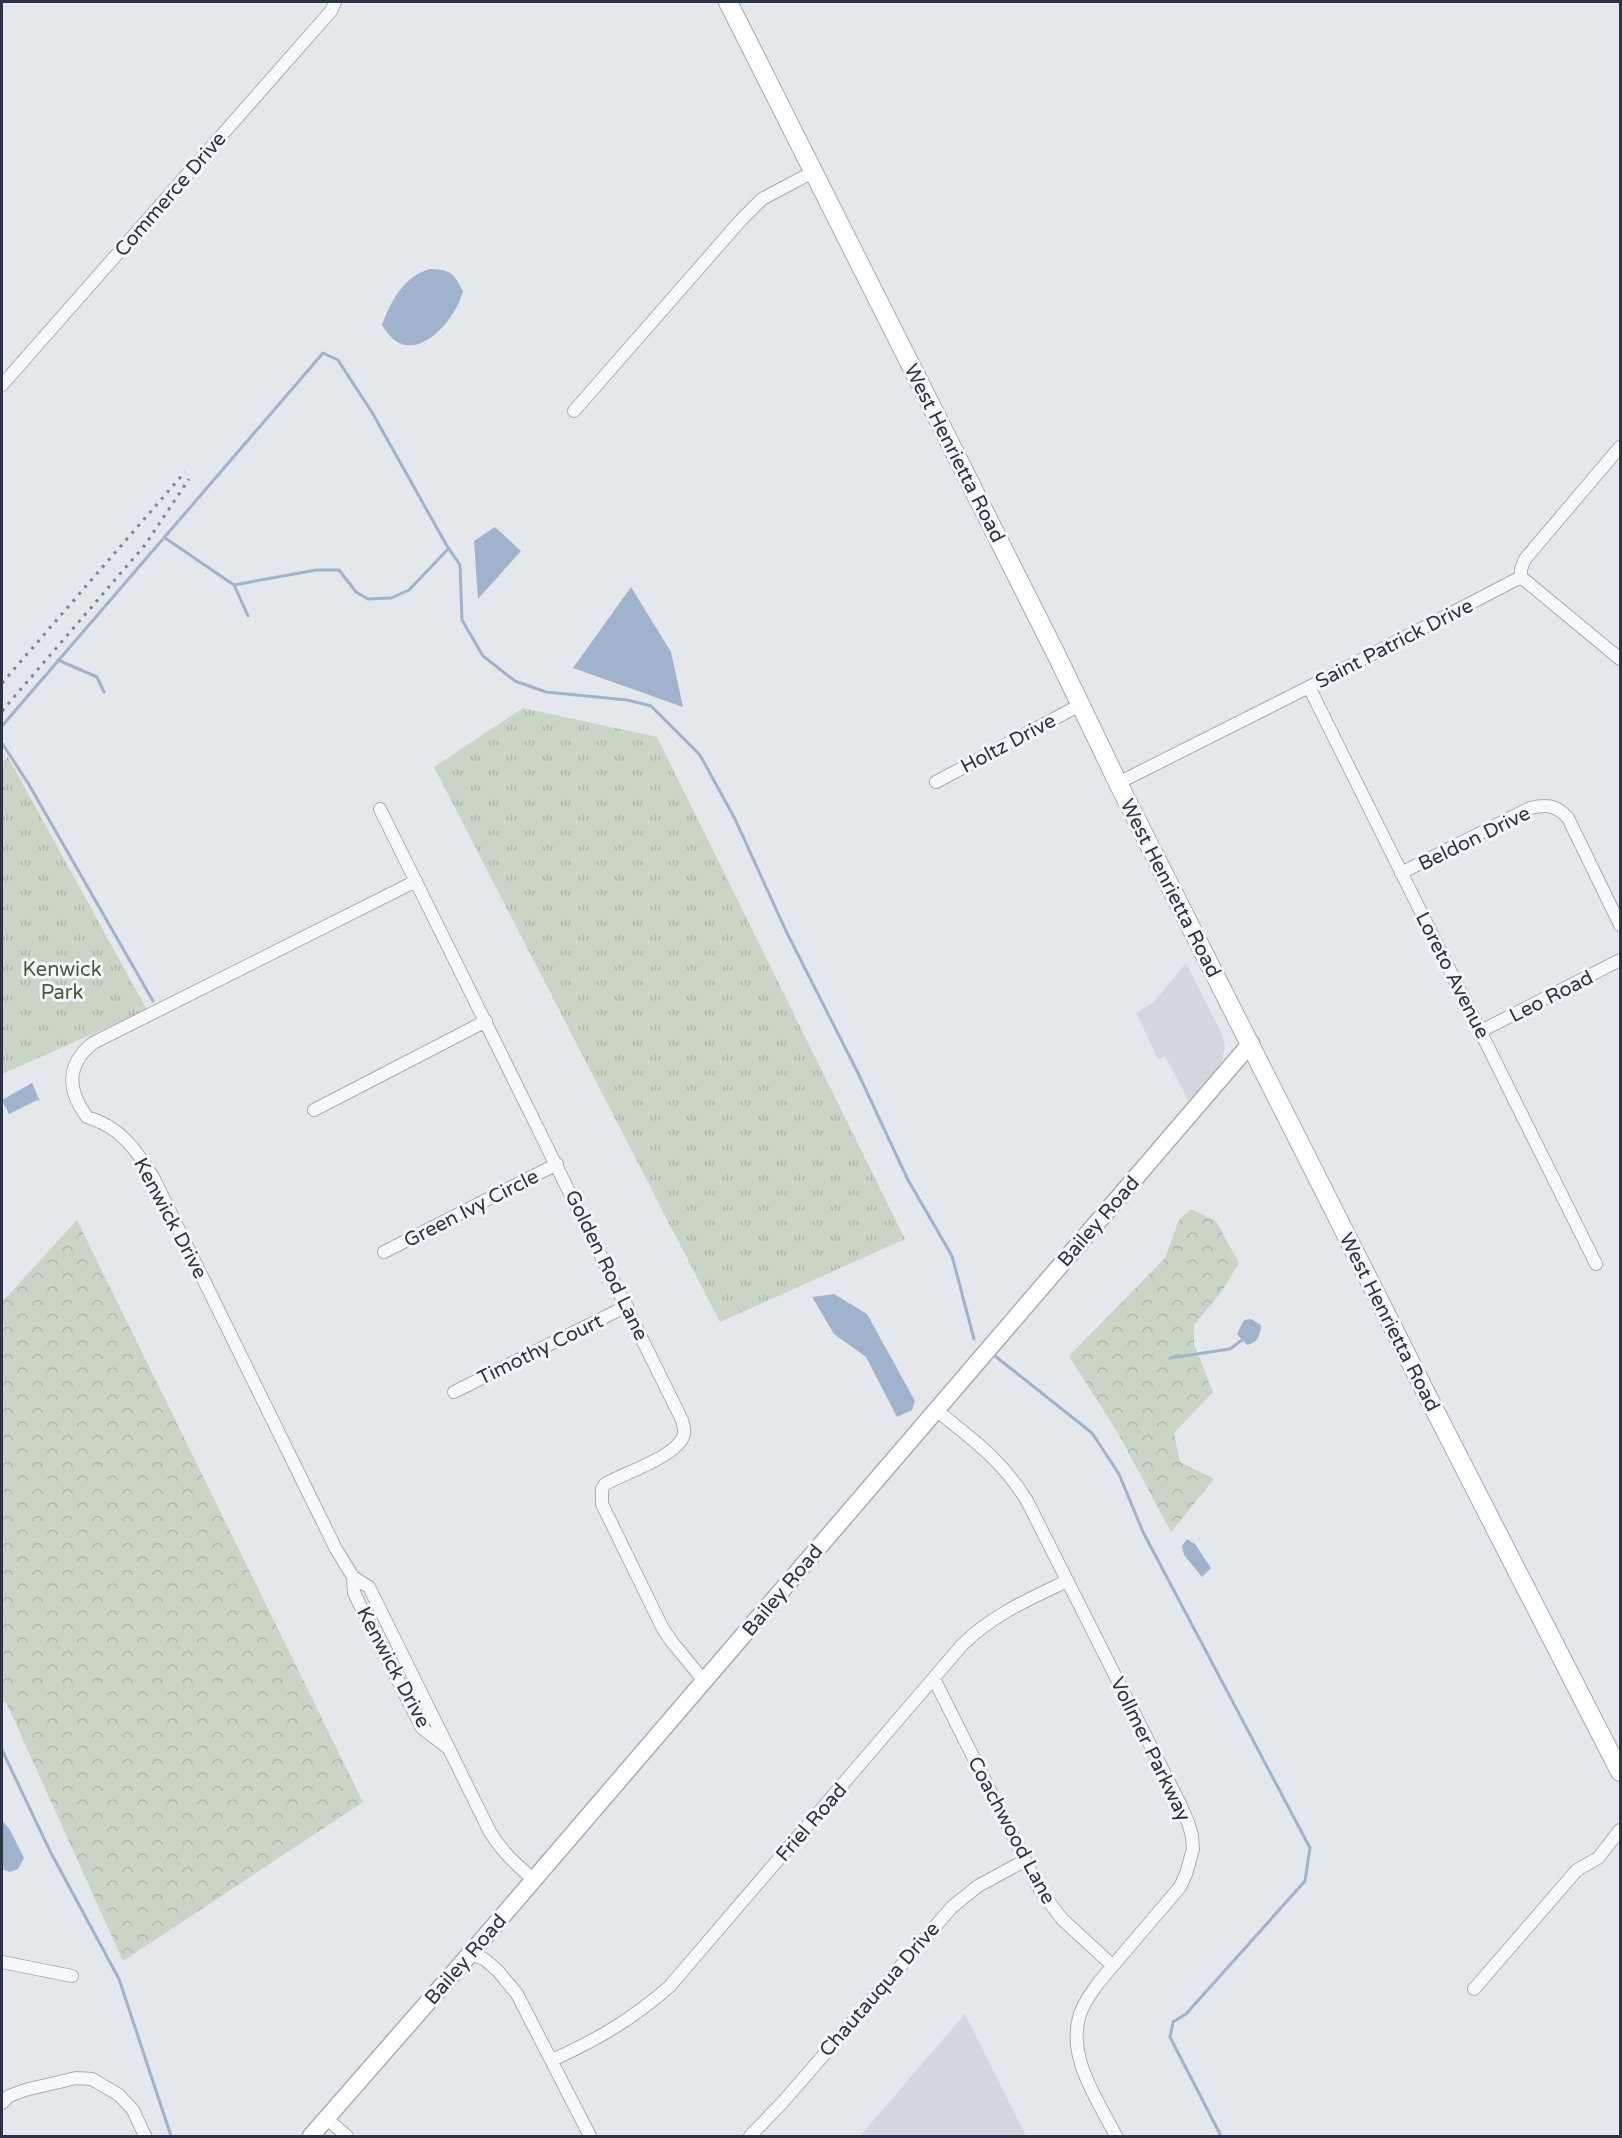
<svg xmlns="http://www.w3.org/2000/svg" width="1622" height="2138" viewBox="0 0 1622 2138" font-family="'Varela Round',sans-serif">
<style>
.built{fill:#d2d6de}
.forest{fill:url(#forest-crowns)}
.park{fill:url(#park-tufts)}
.water{fill:#9fb4cc}
.lines{fill:none;stroke-linecap:round;stroke-linejoin:round}
.stream{stroke:#9fb4cc;stroke-width:3}
.street-casing{stroke:#a9aeb7;stroke-width:14}
.secondary-casing{stroke:#a9aeb7;stroke-width:19}
.primary-casing{stroke:#a3abb8;stroke-width:20}
.street{stroke:#f7f8fa;stroke-width:12}
.secondary{stroke:#fff;stroke-width:16}
.primary{stroke:#fff;stroke-width:18}
.rail{stroke:#7d8696;stroke-width:3;stroke-dasharray:3 6;stroke-linecap:butt}
.labels{text-anchor:middle;stroke-width:6;stroke-linejoin:round;paint-order:stroke}
.street-label{font-size:20px;fill:#2b3445;stroke:#f4f6f9}
.park-label{font-size:20px;fill:#3f6138;stroke:#f4f6f9}
</style>
<defs>
<pattern id="forest-crowns" width="20" height="18" patternUnits="userSpaceOnUse" patternTransform="scale(1.5)"><rect width="20" height="18" fill="#c9d6c5"/><path d="M2 6a3 3 0 1 1 6 0M12 15a3 3 0 1 1 6 0" fill="none" stroke="#adb8ab"/></pattern>
<pattern id="park-tufts" width="24" height="20" patternUnits="userSpaceOnUse" patternTransform="scale(1.5)"><rect width="24" height="20" fill="#c9d6c5"/><path d="M3 7l-1-3M5 7V3M7 7l1-3M15 17l-1-3M17 17v-4M19 17l1-3" fill="none" stroke="#adb8ab"/></pattern>
</defs>
<rect width="100%" height="100%" fill="#e4e7ec"/>
<!-- built -->
<path class="built" d="M1186 963 1222 1034 1225 1045 1222 1062 1189 1102 1165 1056 1158 1059 1136 1013 1153 1003Z
M965 2014 1026 2136H860Z"/>
<!-- forest -->
<path class="forest" d="M1191 1209 1216 1221 1239 1263 1222 1291 1194 1325V1344L1213 1392 1174 1433 1180 1462 1214 1479 1171 1532 1119 1435 1069 1356 1165 1258 1179 1220Z
M77 1220 363 1802 123 1961 6 1702H2V1302Z"/>
<!-- park -->
<path class="park" d="M523 708 657 737 905 1239 720 1322 434 767Z
M8 757 147 1010 2 1074V762Z"/>
<!-- water -->
<path class="water" d="M430 269C451 270 453 272 463 291 454 325 409 373 382 325 391 301 404 276 430 269Z
M495 527 521 551 478 599 474 541Z
M631 587 671 652 683 707 573 668Z
M32 1083 40 1101 37 1100 9 1114 2 1100Z
M834 1294 867 1314 915 1401 912 1410 897 1417 866 1357 834 1334 812 1297Z
M1251 1319 1261 1325C1260 1336 1258 1342 1247 1345L1237 1334 1244 1320Z
M1187 1539 1195 1544 1211 1568 1202 1577 1184 1555 1182 1546Z
M2 1820 10 1830 24 1858 18 1869 10 1872 2 1869Z"/>
<g class="lines">
<!-- stream -->
<path class="stream" d="M165 538 234 585 316 570H339L356 592 368 599 391 598 409 590 449 548
M234 585 248 616
M58 660 97 677 104 692
M2 726 323 353 338 360 373 414 447 546 460 565 462 620 483 656 515 681 546 692 627 700 651 706 700 755 735 819 786 931 858 1073 908 1180 952 1256 974 1339
M2 743 28 783 153 1001
M995 1356 1092 1433 1119 1474 1143 1532 1310 1848 1305 1881 1186 2014 1173 2022 1170 2037 1221 2136
M1170 1358 1230 1349 1242 1340
M2 1750 50 1851 119 1979 171 2136"/>
<defs>
<path id="street" d="M2 385 331 11 335 2
M574 411 741 220 762 199 813 172
M1521 577 1620 659
M1309 687 1596 1264
M936 782 1080 705
M1118 783 1309 687 1521 577V569L1525 559 1620 447
M380 809 682 1420C683 1424 685 1429 684 1434 679 1456 624 1473 605 1484L602 1489V1504L663 1629 672 1642 704 1681
M1401 873 1530 808C1547 804 1556 805 1568 818L1620 925
M416 881 93 1043C66 1065 67 1090 87 1117 119 1126 136 1149 153 1177L336 1549 353 1577 354 1593 422 1728 448 1748
M1481 1031 1620 960
M314 1110 486 1021
M384 1252 557 1164
M454 1392 627 1306
M936 1410C972 1439 1002 1460 1027 1501L1181 1806 1188 1822 1192 1836 1193 1849 1186 1874 1180 1887 1099 1982C1092 1992 1084 2002 1080 2014 1066 2057 1098 2100 1116 2136
M353 1577 369 1587 490 1832C502 1852 517 1865 534 1880
M934 1679 1040 1890 1062 1919 1112 1965
M470 1954 484 1959 498 1971 517 1994 590 2136
M2 1962 72 1976
M1474 1989 1577 1870 1598 1858 1620 1830
M552 2060C597 2040 632 2019 669 1987L962 1645C992 1615 1029 1599 1067 1581
M2 2103 9 2096 25 2090 76 2078 92 2079 119 2095 133 2110 145 2136
M327 2119 347 2136
M750 2136 782 2103 952 1907 978 1886 1024 1861"/>
<path id="secondary" d="M311 2136 470 1954 1251 1043"/>
<path id="primary" d="M728 2 1058 658 1118 783 1430 1401 1620 1772"/>
</defs>
<!-- street casing -->
<use href="#street" class="street-casing"/>
<!-- secondary casing -->
<use href="#secondary" class="secondary-casing"/>
<!-- primary casing -->
<use href="#primary" class="primary-casing"/>
<!-- street -->
<use href="#street" class="street"/>
<!-- secondary -->
<use href="#secondary" class="secondary"/>
<!-- primary -->
<use href="#primary" class="primary"/>
<!-- rail -->
<path class="rail" d="M2 683 185 472
M2 711 145 545 189 479"/>
</g>
<g class="labels">
<!-- street labels -->
<g class="street-label">
<text transform="translate(170 194) rotate(-49)" y="7">Commerce Drive</text>
<text transform="translate(955 453) rotate(63)" y="7">West Henrietta Road</text>
<text transform="translate(1394 643) rotate(-27)" y="7">Saint Patrick Drive</text>
<text transform="translate(1008 743) rotate(-28)" y="7">Holtz Drive</text>
<text transform="translate(1474 838) rotate(-26)" y="7">Beldon Drive</text>
<text transform="translate(1171 888) rotate(63)" y="7">West Henrietta Road</text>
<text transform="translate(1453 975) rotate(63)" y="7">Loreto Avenue</text>
<text transform="translate(1551 996) rotate(-27)" y="7">Leo Road</text>
<text transform="translate(471 1208) rotate(-27)" y="7">Green Ivy Circle</text>
<text transform="translate(171 1218) rotate(62)" y="7">Kenwick Drive</text>
<text transform="translate(1098 1221) rotate(-49)" y="7">Bailey Road</text>
<text transform="translate(607 1265) rotate(64)" y="7">Golden Rod Lane</text>
<text transform="translate(1390 1322) rotate(63)" y="7">West Henrietta Road</text>
<text transform="translate(540 1349) rotate(-26)" y="7">Timothy Court</text>
<text transform="translate(782 1590) rotate(-50)" y="7">Bailey Road</text>
<text transform="translate(394 1667) rotate(62)" y="7">Kenwick Drive</text>
<text transform="translate(1151 1749) rotate(64)" y="7">Vollmer Parkway</text>
<text transform="translate(811 1822) rotate(-49)" y="7">Friel Road</text>
<text transform="translate(1012 1830) rotate(62)" y="7">Coachwood Lane</text>
<text transform="translate(465 1959) rotate(-49)" y="7">Bailey Road</text>
<text transform="translate(879 1989) rotate(-49)" y="7">Chautauqua Drive</text>
</g>
<!-- park labels -->
<g class="park-label">
<text x="62" y="976">Kenwick<tspan x="62" dy="23">Park</tspan></text>
</g>
</g>
<!-- border -->
<rect width="1622" height="2138" fill="none" stroke="#2b3445" stroke-width="6"/>
</svg>
